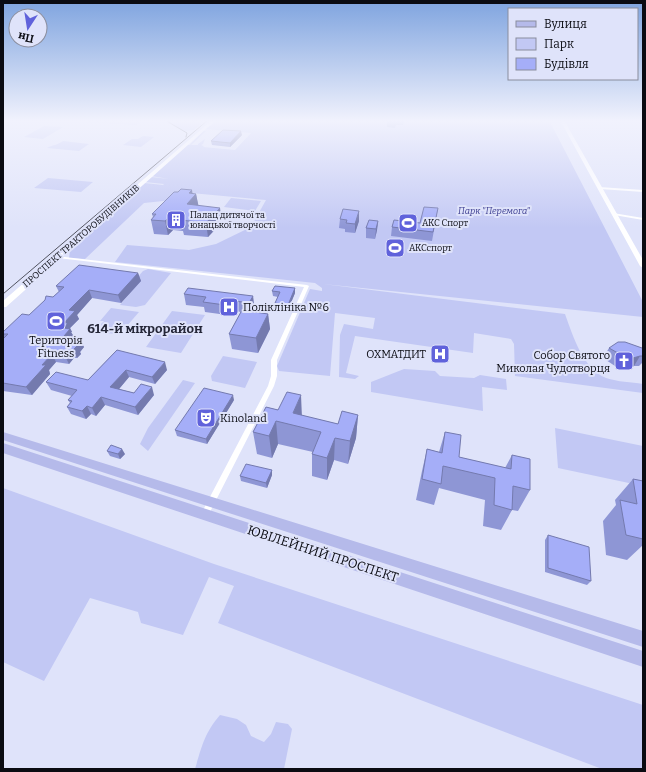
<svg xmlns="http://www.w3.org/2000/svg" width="646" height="772" viewBox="0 0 646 772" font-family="Bitter,serif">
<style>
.green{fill:#c2c8f4}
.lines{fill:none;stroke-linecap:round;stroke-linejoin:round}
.street{fill:#fff;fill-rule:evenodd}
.secondary{fill:#fff;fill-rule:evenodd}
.primary{fill:#b5baea;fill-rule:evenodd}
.tram{stroke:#51535f;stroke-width:1}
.wall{fill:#8e96d5}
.shaded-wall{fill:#747aae}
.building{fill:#a5aef8;stroke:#747aae}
.labels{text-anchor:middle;stroke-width:4;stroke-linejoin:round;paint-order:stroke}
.far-park-label{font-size:9px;font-style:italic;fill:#3a3b8f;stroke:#dfe3fa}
.far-poi-label{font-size:9px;fill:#0a0b12;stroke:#dfe3fa;text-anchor:start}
.far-street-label{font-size:9px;fill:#0a0b12;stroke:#dfe3fa}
.poi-label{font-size:11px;fill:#0a0b12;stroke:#dfe3fa;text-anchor:start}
.quarter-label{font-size:13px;font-weight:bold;fill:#252738;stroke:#dfe3fa}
.near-street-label{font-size:13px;fill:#0a0b12;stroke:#dfe3fa}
</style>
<rect width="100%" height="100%" fill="#dfe3fa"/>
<!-- green -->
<path class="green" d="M56 120H143L136 125Z
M162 120H206L194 130 183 131Z
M219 120H549L643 302V317L323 284 565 314C573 336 583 369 606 378 618 382 631 382 643 384V393L515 376 514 344 511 339 474 333 473 353 355 336 346 373 359 376 355 379 339 377 340 335 344 324 373 329 375 318 335 313 330 376 279 371 277 366 310 289 322 291V288L315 283 115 262 127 245 189 250 216 244 251 227 266 200 180 192 173 200 144 203 85 259 69 258 70 250 96 226H99C115 212 128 197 144 183L163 185 164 184 145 182 151 177 169 179 151 176 187 145H190L203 131H206L191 145H198V144L205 139 203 144 201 145 204 146 203 147 235 150 251 133 205 129Z
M44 126 63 127 43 139 24 137Z
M143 136 154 137 141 147 123 145 132 139H138Z
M63 141 89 144 79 151 47 148C52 145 58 145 63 141Z
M48 178 93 182 81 192 34 188Z
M231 198 261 201 255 211 224 207Z
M148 269 171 273 145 305 136 307 120 305 140 281 135 280 143 271Z
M111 308 139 312 120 334 88 332 93 326H99L104 321H100Z
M172 311 205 315 181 353 146 347Z
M223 356 257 362 245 388 212 381 211 376Z
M404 369 435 371 440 376 474 378 480 375 506 379 507 390 482 387 483 411 371 392V382Z
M183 380 195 383 148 451 140 444 148 428Z
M555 428 643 446V486L558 468Z
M3 488 214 564 643 705V769H602L218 623 234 586 209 577 183 635 141 623 138 612 90 598 44 681 3 662Z
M220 715 237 719 246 725 251 736 264 742 271 734 276 722 288 724 292 729 284 769H195C202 746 204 734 220 715Z"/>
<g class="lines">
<!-- street -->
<path class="street" d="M599 187 643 190V192L600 189 598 188Z
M613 213 643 218V220L614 215H613Z
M56 256 307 285 309 286 277 360V376L274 386 208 516 205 517 202 516 201 514 268 386 271 376V360L304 287 58 258H56Z"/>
<!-- secondary -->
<path class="secondary" d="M212 120H216L6 307H3V301Z
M560 120H564L643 260V268L640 266Z"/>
<!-- primary -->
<path class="primary" d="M3 432 643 631V647L3 440Z
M3 443 643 651V667L3 453Z"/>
<!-- tram -->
<path class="tram" d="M165 120 187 133 186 137
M3 294 208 120"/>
</g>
<!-- wall -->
<path class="wall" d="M387 120H404L403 125H396L395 128 387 127Z
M242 135 230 147 212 145 211 141Z
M192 190V194H196L198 205 222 222 208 237 184 235 183 231 173 230 168 235 154 234 151 220 153 217 152 214 178 192Z
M438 208 432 241 391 236 392 227 420 223Z
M359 211V221L355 233 345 232V229L339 228 340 219Z
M378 221 377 230 375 239 366 238V228Z
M138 273 141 281 121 303 92 298 77 315 79 319 70 328 72 332H71L74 337 73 338 84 347 80 352 81 354 77 358H74L69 364 56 362 49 370 50 374 32 395 3 391V339L4 338 3 336V332L29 315 53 297 59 292 56 286Z
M295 288V293L288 310 276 308 275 303 278 297 273 296 272 291Z
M184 294 253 296 254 306 251 311 268 314 270 329 258 353 232 349 229 334 241 312 230 310 227 315 205 312 204 307 186 305Z
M609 348H643V362L639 366H634L626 369 618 368 603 358Z
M117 350 167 370 155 384 129 377 119 389 134 393 154 395 138 415 105 405 96 416 91 414 86 419 71 414 67 407 70 403 68 400 72 396 51 390 46 382 88 380Z
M234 400 207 444 177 436 175 430Z
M266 407 338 424 358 415 356 438 348 464 334 460 327 480 312 476V454L313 452 278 444 272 458 257 454 253 432Z
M445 432 459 457 505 468 512 455 530 490 518 511 512 510 501 530 483 526 485 500 439 488 434 505 416 500 422 471 427 449 439 452Z
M107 451 125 454 120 459 110 456Z
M272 470V475L267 488 241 481 240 476Z
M633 479 643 481V545L627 560 606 555 603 521 616 505 615 500Z
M548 535 591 581 587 585 545 572V540Z"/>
<!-- shaded-wall -->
<path class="shaded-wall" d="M241 131 242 135 230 147V143Z
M192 190 193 197 196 194 199 208 187 204 189 193Z
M220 208 222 222 208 237 206 223Z
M359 211V221L355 233V224Z
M170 216 173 230 168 235 165 221Z
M378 221 377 230 375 239 376 229Z
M138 273 141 281 121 303 118 295Z
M295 288V293L288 310V305Z
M89 290 92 298 77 315 79 319 70 328 72 332H71L74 337 68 344 64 336V323L69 310Z
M253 296 254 306 251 313 249 303Z
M228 300 230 310 227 315 225 305Z
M268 314 270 329 258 353 256 338Z
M80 339 84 347 80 352 81 354 77 358 73 350 74 345Z
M70 350 74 358 69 364 65 356Z
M52 354 56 362 49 370 50 374 32 395 26 387 42 365Z
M640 356 634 366 626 369 633 358Z
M165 362 167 370 155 384 152 377Z
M126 370 129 377 114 395 110 387Z
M152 387 154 395 138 415 135 407Z
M233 395 234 400 207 444 206 439Z
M301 395 302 418 293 413Z
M101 397 105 405 96 416 92 408Z
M87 406 91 414 86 419 82 411Z
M358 415 356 438 348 464 350 441Z
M276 421 278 444 272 458 269 436Z
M335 438 334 460 327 480V458Z
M122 449 125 454 120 459 118 454Z
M272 470V475L267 488 266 483Z"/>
<!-- building -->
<path class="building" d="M223 130 241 131 230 143 211 141Z
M181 189 192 190 189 193 196 194 187 204 220 208 206 223 181 220 184 217 170 216 165 221 151 220 156 214H152L174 192H178Z
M424 207 438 208 433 232 392 227 394 220 420 223Z
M343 209 359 211 355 224 346 223 347 220 340 219Z
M369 220 378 221 376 229 366 228Z
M79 265 138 273 118 295 89 290 69 310 75 311 64 323H68L64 328 70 329 64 336 80 339 74 345 77 346 73 350H70L65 356 52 354 42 365H46L26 387 3 383V339L8 334H3V332L22 314 29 315 45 300 46 296 53 297 64 287 56 286Z
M275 286 295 288 288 305 275 303 280 292 272 291Z
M188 288 253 296 249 303 228 300 225 305 203 302 206 297 184 294Z
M242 310 268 314 256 338 229 334Z
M618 342H625L642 348H643V356H640L633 358 625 357 609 348Z
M117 350 165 362 152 377 126 370 110 387 134 393 141 384 152 387 135 407 101 397 92 408 87 406 82 411 67 407 72 401 68 400 77 390 46 382 56 372 88 380Z
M204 388 233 395 206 439 175 430Z
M287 392 301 395 293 413 338 424 342 411 358 415 350 441 335 438 327 458 312 454 321 432 276 421 269 436 253 432 266 407 278 410Z
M445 432 461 435 459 457 511 469 512 455 530 459V490L513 486 512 510 494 505 495 478 443 466 441 484 422 479 427 449 442 453Z
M111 445 122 449 118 454 107 451Z
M246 464 272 470 266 483 240 476Z
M633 479 643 481V539L626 535 620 500 637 504Z
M548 535 589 547 591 581 548 568Z"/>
<!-- sky -->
<linearGradient id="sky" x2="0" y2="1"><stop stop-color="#7fa4df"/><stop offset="0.53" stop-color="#f1f2fd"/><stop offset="1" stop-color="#f1f2fd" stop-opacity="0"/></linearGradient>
<rect width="646" height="228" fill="url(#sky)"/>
<!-- icons -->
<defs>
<symbol id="building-square" viewBox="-11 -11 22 22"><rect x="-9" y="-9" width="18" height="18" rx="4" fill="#6062db" stroke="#dfe3fa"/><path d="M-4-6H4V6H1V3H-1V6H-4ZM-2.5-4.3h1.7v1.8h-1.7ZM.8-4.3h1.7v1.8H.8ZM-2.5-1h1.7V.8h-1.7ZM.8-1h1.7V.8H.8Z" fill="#fff"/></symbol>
<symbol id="stadium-square" viewBox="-11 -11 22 22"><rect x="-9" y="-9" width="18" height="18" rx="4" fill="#6062db" stroke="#dfe3fa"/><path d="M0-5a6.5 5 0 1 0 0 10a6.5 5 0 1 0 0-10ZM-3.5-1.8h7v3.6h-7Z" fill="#fff"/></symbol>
<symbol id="hospital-square" viewBox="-11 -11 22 22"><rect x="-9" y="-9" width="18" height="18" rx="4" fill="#6062db" stroke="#dfe3fa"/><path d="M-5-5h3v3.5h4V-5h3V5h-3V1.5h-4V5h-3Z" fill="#fff"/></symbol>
<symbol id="church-square" viewBox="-11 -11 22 22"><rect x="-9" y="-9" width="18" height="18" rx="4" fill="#6062db" stroke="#dfe3fa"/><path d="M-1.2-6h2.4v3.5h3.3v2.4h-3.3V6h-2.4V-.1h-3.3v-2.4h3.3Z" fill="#fff"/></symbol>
<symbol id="theatre-square" viewBox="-11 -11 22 22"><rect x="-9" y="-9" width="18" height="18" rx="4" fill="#6062db" stroke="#dfe3fa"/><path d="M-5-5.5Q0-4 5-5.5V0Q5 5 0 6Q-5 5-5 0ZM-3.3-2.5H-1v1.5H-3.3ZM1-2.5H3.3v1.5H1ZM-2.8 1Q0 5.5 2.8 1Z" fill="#fff"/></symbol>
</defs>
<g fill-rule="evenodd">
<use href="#building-square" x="165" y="209" width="22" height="22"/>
<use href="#stadium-square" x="397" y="212" width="22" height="22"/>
<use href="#stadium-square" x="384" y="237" width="22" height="22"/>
<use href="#hospital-square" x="218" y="296" width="22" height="22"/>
<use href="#stadium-square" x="45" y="310" width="22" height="22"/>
<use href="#hospital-square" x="429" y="343" width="22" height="22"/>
<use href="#church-square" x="613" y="350" width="22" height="22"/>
<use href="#theatre-square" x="195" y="407" width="22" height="22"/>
</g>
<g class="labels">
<!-- far-park labels -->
<g class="far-park-label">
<text x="494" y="214">Парк "Перемога"</text>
</g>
<!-- far-poi labels -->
<g class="far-poi-label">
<text x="190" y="218">Палац дитячої та<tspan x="190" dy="10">юнацької творчості</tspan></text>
<text x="422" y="226">АКС Спорт</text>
<text x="409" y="251">АКСспорт</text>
</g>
<!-- far-street labels -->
<g class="far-street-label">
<text transform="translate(81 236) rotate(-41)" y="3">ПРОСПЕКТ ТРАКТОРОБУДІВНИКІВ</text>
</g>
<!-- poi labels -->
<g class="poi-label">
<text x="243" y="311">Поліклініка №6</text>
<text x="56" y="344" text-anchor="middle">Територія<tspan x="56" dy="13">Fitness</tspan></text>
<text x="426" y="358" text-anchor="end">ОХМАТДИТ</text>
<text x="610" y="359" text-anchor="end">Собор Святого<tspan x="610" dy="13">Миколая Чудотворця</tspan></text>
<text x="220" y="422">Kinoland</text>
</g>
<!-- quarter labels -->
<g class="quarter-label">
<text x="145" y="333">614-й мікрорайон</text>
</g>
<!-- near-street labels -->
<g class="near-street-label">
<text transform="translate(323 553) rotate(18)" y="5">ЮВІЛЕЙНИЙ ПРОСПЕКТ</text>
</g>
</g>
<!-- border -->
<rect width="646" height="772" fill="none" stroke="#0a0b12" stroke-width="8"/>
<!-- legend -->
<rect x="508" y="8" width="130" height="72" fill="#dfe3fa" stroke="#8a8d9d"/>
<rect x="516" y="21" width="20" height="6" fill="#b5baea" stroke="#8a8d9d"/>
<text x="544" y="28" font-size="12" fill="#0a0b12">Вулиця</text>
<rect x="516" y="38" width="20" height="12" fill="#c2c8f4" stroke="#8a8d9d"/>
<text x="544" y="48" font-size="12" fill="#0a0b12">Парк</text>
<rect x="516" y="58" width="20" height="12" fill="#a5aef8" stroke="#8a8d9d"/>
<text x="544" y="68" font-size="12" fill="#0a0b12">Будівля</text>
<!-- north arrow -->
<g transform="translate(28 28) rotate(192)"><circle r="19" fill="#dfe3fa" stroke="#8a8d9d"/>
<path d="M0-3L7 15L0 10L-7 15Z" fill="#6062db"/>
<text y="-6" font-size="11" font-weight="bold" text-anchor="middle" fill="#0a0b12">Пн</text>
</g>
</svg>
